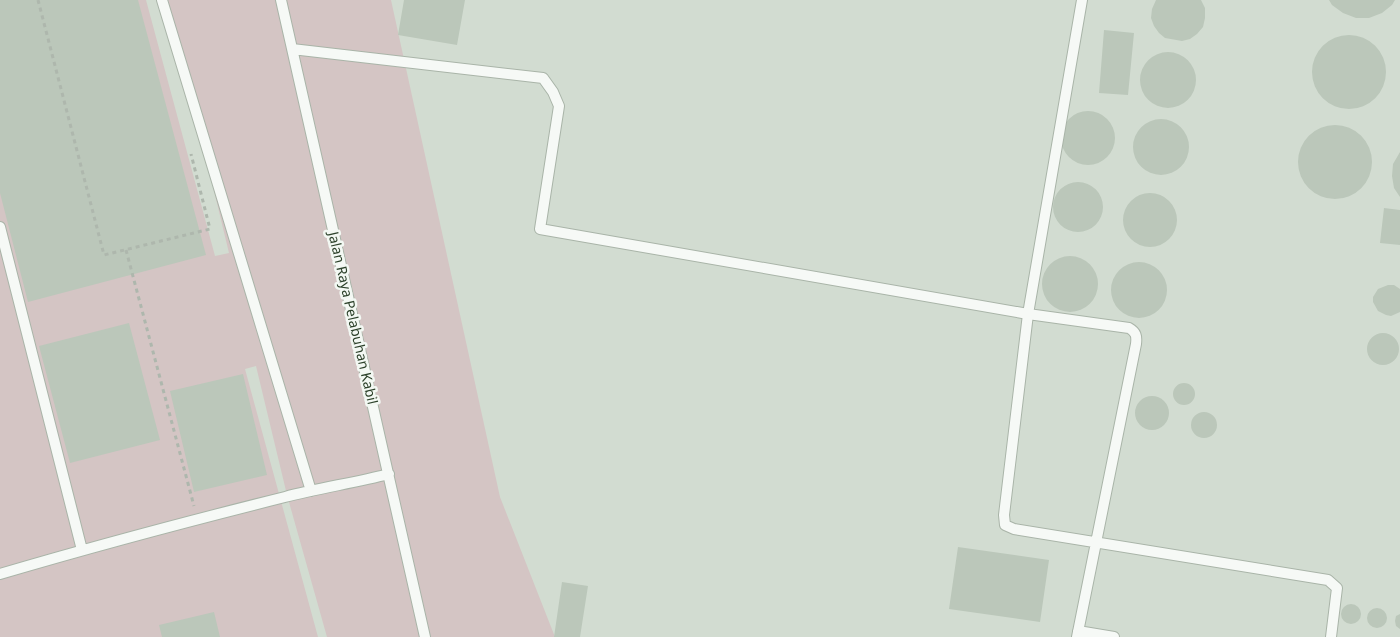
<svg xmlns="http://www.w3.org/2000/svg" width="1400" height="637" viewBox="0 0 1400 637" font-family="'Noto Sans',sans-serif">
<style>
.built{fill:#d2dcd1}
.green{fill:#d4c5c4}
.building{fill:#bbc7ba}
.lines{fill:none;stroke-linecap:round;stroke-linejoin:round}
.lane-casing{stroke:#a9b4a8;stroke-width:12}
.path{stroke:#aeb7ad;stroke-width:3;stroke-dasharray:4 4;stroke-linecap:butt}
.lane{stroke:#f6f9f6;stroke-width:10}
.labels{text-anchor:middle;stroke-width:5;stroke-linejoin:round;paint-order:stroke}
.street-label{font-size:14px;fill:#2d422b;stroke:#f3f8f3}
</style>
<rect width="100%" height="100%" fill="#e4eae3"/>
<!-- built -->
<path class="built" d="M0 0H1400V637H0Z"/>
<!-- green -->
<path class="green" d="M0 0H146L215 256 229 253 168 0H391L500 497 555 637H327L287 495 256 366 245 369 318 637H0Z"/>
<!-- building -->
<path class="building" d="M0 0H138L206 255 28 302 0 193Z
M404 0H465L457 45 398 35Z
M1156 0H1201L1205 8V18L1203 27 1197 34 1190 39 1182 41 1165 38 1159 33 1154 26 1151 18 1152 9Z
M1329 0H1395L1392 5 1382 13 1369 18H1356L1343 13 1332 5Z
M1104 30 1134 33 1128 95 1099 93Z
M1312 72a37 37 0 1 1 74 0a37 37 0 1 1-74 0Z
M1140 80a28 28 0 1 1 56 0a28 28 0 1 1-56 0Z
M1061 138a27 27 0 1 1 54 0a27 27 0 1 1-54 0Z
M1133 147a28 28 0 1 1 56 0a28 28 0 1 1-56 0Z
M1298 162a37 37 0 1 1 74 0a37 37 0 1 1-74 0Z
M1400 152V197L1394 188 1392 176 1393 164Z
M1053 207a25 25 0 1 1 50 0a25 25 0 1 1-50 0Z
M1123 220a27 27 0 1 1 54 0a27 27 0 1 1-54 0Z
M1384 208 1400 210V245L1380 243Z
M1042 284a28 28 0 1 1 56 0a28 28 0 1 1-56 0Z
M1111 290a28 28 0 1 1 56 0a28 28 0 1 1-56 0Z
M1388 285H1394L1400 289V312L1391 316 1386 315 1378 311 1373 302V297L1378 289Z
M129 323 160 440 70 463 39 346Z
M1367 349a16 16 0 1 1 32 0a16 16 0 1 1-32 0Z
M243 374 267 475 194 492 170 391Z
M1173 394a11 11 0 1 1 22 0a11 11 0 1 1-22 0Z
M1135 413a17 17 0 1 1 34 0a17 17 0 1 1-34 0Z
M1191 425a13 13 0 1 1 26 0a13 13 0 1 1-26 0Z
M958 547 1049 560 1040 622 949 609Z
M562 582 588 586 580 637H554Z
M1341 614a10 10 0 1 1 20 0a10 10 0 1 1-20 0Z
M1367 618a10 10 0 1 1 20 0a10 10 0 1 1-20 0Z
M214 612 220 637H162L159 625Z
M1400 614V629L1396 626 1395 621 1396 616Z"/>
<g class="lines">
<defs>
<path id="lane" d="M162 0 311 491
M281 0 425 637
M1082 0 1028 314 1004 515 1005 525 1014 529 1328 580 1337 588 1331 637
M292 49 543 78 553 92 559 106 540 229 1028 314 1129 328C1136 332 1137 336 1136 344L1077 637
M0 227 82 550
M0 574C95 546 189 521 285 497 319 488 354 483 389 474
M1078 631 1114 637"/>
</defs>
<!-- lane casing -->
<use href="#lane" class="lane-casing"/>
<!-- path -->
<path class="path" d="M38 0 104 255 210 229 191 154
M126 250 194 506"/>
<!-- lane -->
<use href="#lane" class="lane"/>
</g>
<g class="labels">
<!-- street labels -->
<g class="street-label">
<text transform="translate(353 318) rotate(77)" y="5">Jalan Raya Pelabuhan Kabil</text>
</g>
</g>
</svg>
